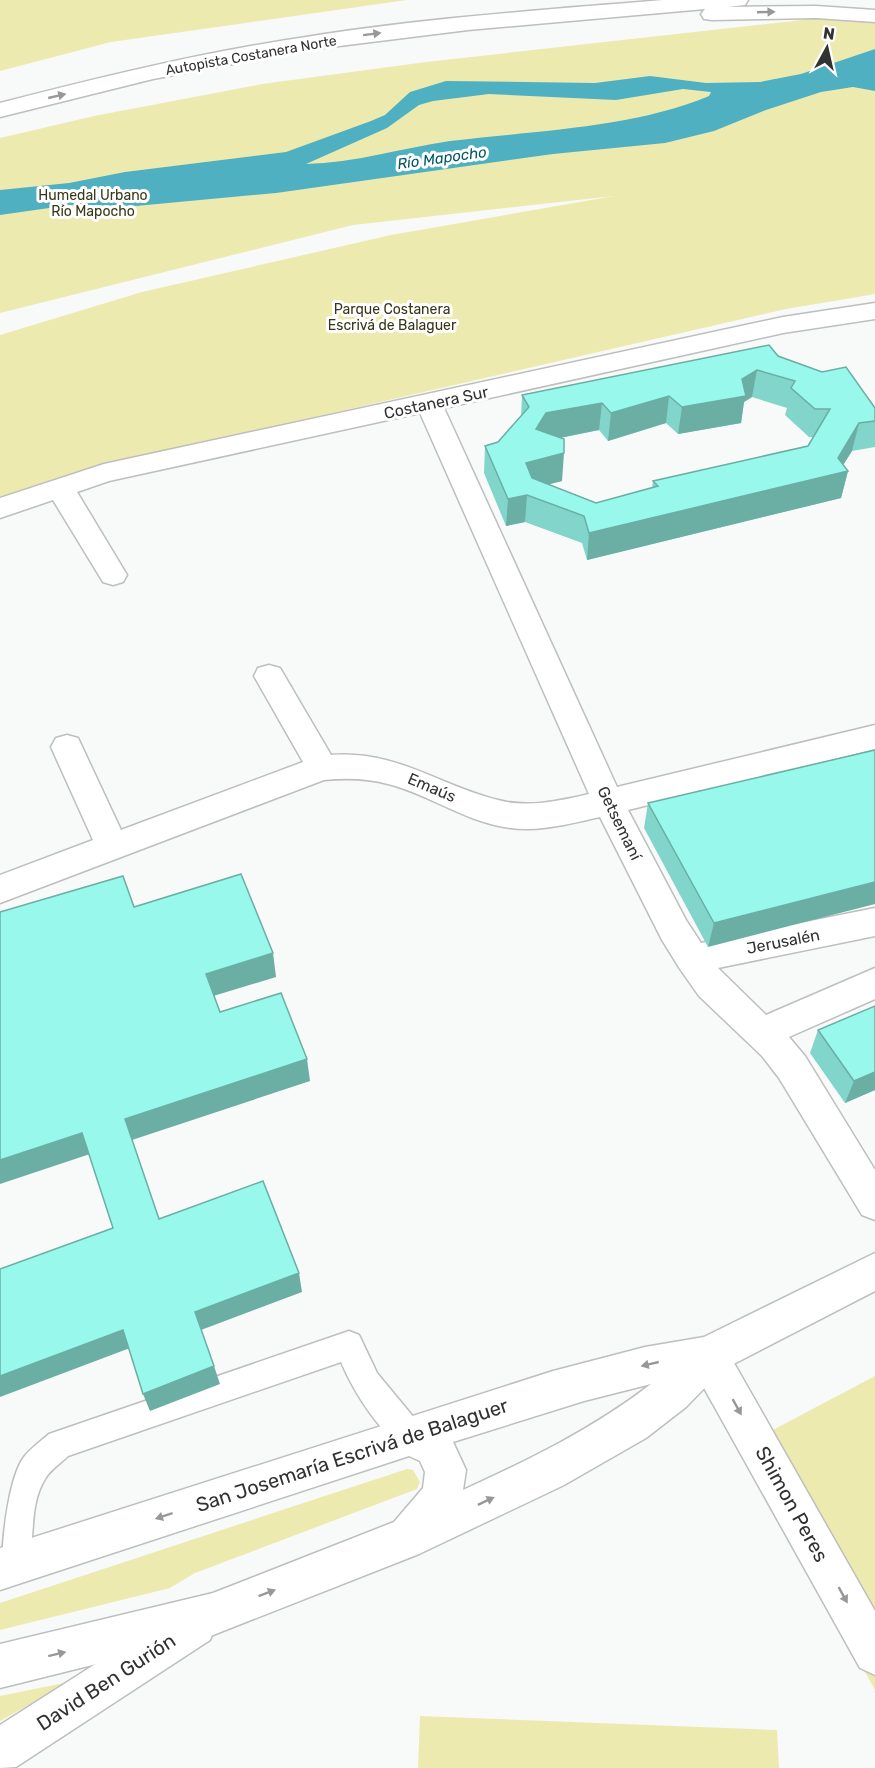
<svg xmlns="http://www.w3.org/2000/svg" width="875" height="1768" viewBox="0 0 875 1768" font-family="Rubik,sans-serif">
<style>
.green{fill:#edeab0}
.water{fill:#4fb0c1;fill-rule:evenodd}
.lines{fill:none;stroke-linecap:round;stroke-linejoin:round}
.lane-casing{stroke:#bcbfbd;stroke-width:3}
.street-casing{stroke:#bcbfbd;stroke-width:3}
.secondary-casing{stroke:#bcbfbd;stroke-width:3}
.highway-casing{stroke:#bcbfbd;stroke-width:3}
.lane{fill:#fff;fill-rule:evenodd}
.street{fill:#fff;fill-rule:evenodd}
.secondary{fill:#fff;fill-rule:evenodd}
.highway{fill:#fff;fill-rule:evenodd}
.wall{fill:#82d5ca;fill-rule:evenodd}
.shaded-wall{fill:#6aaea4}
.building{fill:#97f8eb;stroke:#6aaea4;stroke-width:1.5;fill-rule:evenodd}
.oneway{fill:#989898}
.labels{text-anchor:middle;stroke-width:6;stroke-linejoin:round;paint-order:stroke}
.far-street-label{font-size:14px;fill:#313231;stroke:#fff}
.far-park-label{font-size:14px;fill:#383616;stroke:#fff}
.far-water-label{font-size:15px;font-style:italic;fill:#005865;stroke:#fff}
.street-label{font-size:16px;fill:#313231;stroke:#fff}
.near-street-label{font-size:20px;fill:#313231;stroke:#fff}
</style>
<rect width="100%" height="100%" fill="#f7faf8"/>
<!-- green -->
<path class="green" d="M0 0H407L111 42 0 71Z
M875 12V294L786 309 80 471 0 497V335L142 292 391 235 614 196 353 225 0 313V138L94 116 262 84 426 62Z
M875 1376V1690L741 1447Z
M407 1469 413 1470 420 1482 417 1489 195 1573 170 1588 0 1630V1603Z
M69 1682 0 1721V1696Z
M420 1716 777 1730 779 1768H418Z"/>
<!-- water -->
<path class="water" d="M875 49V91L853 87 821 92 766 110 714 131 665 143 553 154 276 193 136 206 70 205 0 215V190L69 183 125 172 286 152 371 121 385 115 410 92 446 81 595 83 650 76 706 83 760 82 801 74ZM683 89 711 92 709 96C633 128 532 131 450 141 402 148 354 163 306 164L387 128 419 105 433 101 489 94 616 100Z"/>
<g class="lines">
<defs>
<path id="lane" d="M349 1331 359 1335 377 1373 420 1425 425 1435 420 1445 410 1450C381 1438 353 1390 341 1362L68 1456C61 1463 50 1470 45 1479 27 1508 37 1545 25 1576L14 1580 3 1576C0 1551 8 1478 24 1457 31 1448 41 1441 49 1434Z"/>
<path id="street" d="M875 303V319L783 333 444 408 617 787 875 725V749L628 810 686 920 701 943 875 908V936L718 968 766 1015 875 968V999L789 1037 805 1056 875 1170V1220L862 1215 779 1078 762 1056 699 996 680 969 662 940 600 817C568 824 537 833 504 827 463 820 428 794 388 784 366 778 346 778 324 780L0 903V875L93 840 51 747 56 738 67 735 78 738 121 830 303 762 254 676 258 668 269 665 280 668 331 755C397 750 438 785 498 800 528 808 559 801 589 794L420 413 109 481 77 492 127 575 123 582 113 585 103 582 53 500 0 518V498L104 464 783 317Z
M708 1337 722 1342 875 1611V1675L860 1668 694 1370 688 1356 694 1342Z
M195 1604 210 1610 216 1625 210 1640 16 1767 0 1768V1725L180 1610Z"/>
<path id="secondary" d="M875 1253V1291L722 1370 686 1407 646 1438 564 1485 419 1554 213 1635 0 1688V1644L213 1593 394 1522 423 1488 425 1472 420 1461 409 1456 0 1590V1548L553 1371 645 1347 704 1337ZM651 1384C594 1428 529 1460 463 1490L466 1470 453 1442 584 1401Z"/>
<path id="highway" d="M663 0H748L745 5 727 7 816 6 875 10V22L816 18 712 20 704 19 701 14 705 9 468 30 307 50 153 79 0 117V103C101 77 203 52 306 37 424 18 544 10 663 0Z"/>
</defs>
<!-- lane casing -->
<use href="#lane" class="lane-casing"/>
<!-- street casing -->
<use href="#street" class="street-casing"/>
<!-- secondary casing -->
<use href="#secondary" class="secondary-casing"/>
<!-- highway casing -->
<use href="#highway" class="highway-casing"/>
<!-- lane -->
<use href="#lane" class="lane"/>
<!-- street -->
<use href="#street" class="street"/>
<!-- secondary -->
<use href="#secondary" class="secondary"/>
<!-- highway -->
<use href="#highway" class="highway"/>
</g>
<!-- wall -->
<path class="wall" d="M778 356 875 408V447L852 451 843 465 848 471 841 498 587 560 582 543 525 522 506 526 484 473 485 446 498 442 521 416 522 395ZM752 397 787 408 785 415 809 437H813L808 446 653 481 652 488 596 503 548 484 562 481 560 438 599 430 608 441 666 423 678 434 741 423 744 402Z
M875 750 708 947 644 828 648 803Z
M875 1006V1090L845 1103 810 1053 818 1030Z"/>
<!-- shaded-wall -->
<path class="shaded-wall" d="M757 370 752 397 744 402 741 423 678 434 682 407 742 379Z
M669 396 666 423 608 441 611 413Z
M602 403 599 430 544 441 536 429 546 413Z
M859 423 852 451 838 473 848 471 841 498 587 560 589 533 838 458Z
M564 453 562 481 524 491 526 463Z
M527 495 525 522 506 526 508 499Z
M875 882V904L708 947 714 923Z
M273 953 276 977 210 997 206 974Z
M307 1059 310 1081 132 1140 125 1119Z
M875 1072V1090L845 1103 854 1081Z
M82 1133 90 1154 0 1184V1160Z
M299 1273 302 1292 201 1330 195 1312Z
M123 1330 130 1348 0 1397V1376Z
M214 1366 220 1384 150 1411 143 1394Z"/>
<!-- building -->
<path class="building" d="M769 345 778 356 822 372 846 367 875 408V421L859 423 838 458 848 471 589 533 584 516 527 495 508 499 485 446 498 442 529 407 522 395ZM757 370 795 381 791 388 815 409H830L808 446 653 481 658 486 596 503 532 478 526 463 564 453V439L536 429 546 413 602 403 611 413 669 396 682 407 746 396 742 379Z
M875 750V882L714 923 648 803Z
M241 874 273 953 206 974 220 1012 281 993 307 1059 125 1119 159 1219 263 1181 299 1273 195 1312 214 1366 143 1394 123 1330 0 1376V1269L113 1228 82 1133 0 1160V912L123 876 134 907Z
M875 1006V1072L854 1081 818 1030Z"/>
<!-- one-way arrows -->
<defs><path id="oneway-solid" d="M-6-.8H1V-3.2L6.5 0L1 3.2V.8H-6Z" transform="scale(1.5)"/></defs>
<g class="oneway">
<use href="#oneway-solid" transform="translate(766 12) rotate(-2)"/>
<use href="#oneway-solid" transform="translate(372 34) rotate(-7)"/>
<use href="#oneway-solid" transform="translate(57 96) rotate(-13)"/>
<use href="#oneway-solid" transform="translate(650 1364) rotate(167)"/>
<use href="#oneway-solid" transform="translate(737 1407) rotate(61)"/>
<use href="#oneway-solid" transform="translate(486 1501) rotate(-25)"/>
<use href="#oneway-solid" transform="translate(164 1516) rotate(162)"/>
<use href="#oneway-solid" transform="translate(267 1593) rotate(-21)"/>
<use href="#oneway-solid" transform="translate(843 1595) rotate(61)"/>
<use href="#oneway-solid" transform="translate(57 1654) rotate(-14)"/>
</g>
<g class="labels">
<!-- far-street labels -->
<g class="far-street-label">
<text transform="translate(251 55) rotate(-10)" y="5">Autopista Costanera Norte</text>
</g>
<!-- far-park labels -->
<g class="far-park-label">
<text x="93" y="200">Humedal Urbano<tspan x="93" dy="16">Río Mapocho</tspan></text>
<text x="392" y="314">Parque Costanera<tspan x="392" dy="16">Escrivá de Balaguer</tspan></text>
</g>
<!-- far-water labels -->
<g class="far-water-label">
<text transform="translate(442 158) rotate(-8)" y="5">Río Mapocho</text>
</g>
<!-- street labels -->
<g class="street-label">
<text transform="translate(436 402) rotate(-12)" y="6">Costanera Sur</text>
<text transform="translate(432 787) rotate(23)" y="6">Emaús</text>
<text transform="translate(620 823) rotate(64)" y="6">Getsemaní</text>
<text transform="translate(783 941) rotate(-11)" y="6">Jerusalén</text>
</g>
<!-- near-street labels -->
<g class="near-street-label">
<text transform="translate(352 1455) rotate(-18)" y="7">San Josemaría Escrivá de Balaguer</text>
<text transform="translate(792 1504) rotate(61)" y="7">Shimon Peres</text>
<text transform="translate(106 1682) rotate(-33)" y="7">David Ben Gurión</text>
</g>
</g>
<!-- north arrow -->
<g transform="translate(827 48) rotate(8)" stroke="#ffffff" stroke-width="4.5" paint-order="stroke">
<path d="M0-4.5L10 22L0 15L-10 22Z" fill="#313231"/>
<text y="-9" font-size="16" font-weight="bold" text-anchor="middle" fill="#313231">N</text>
</g>
</svg>
